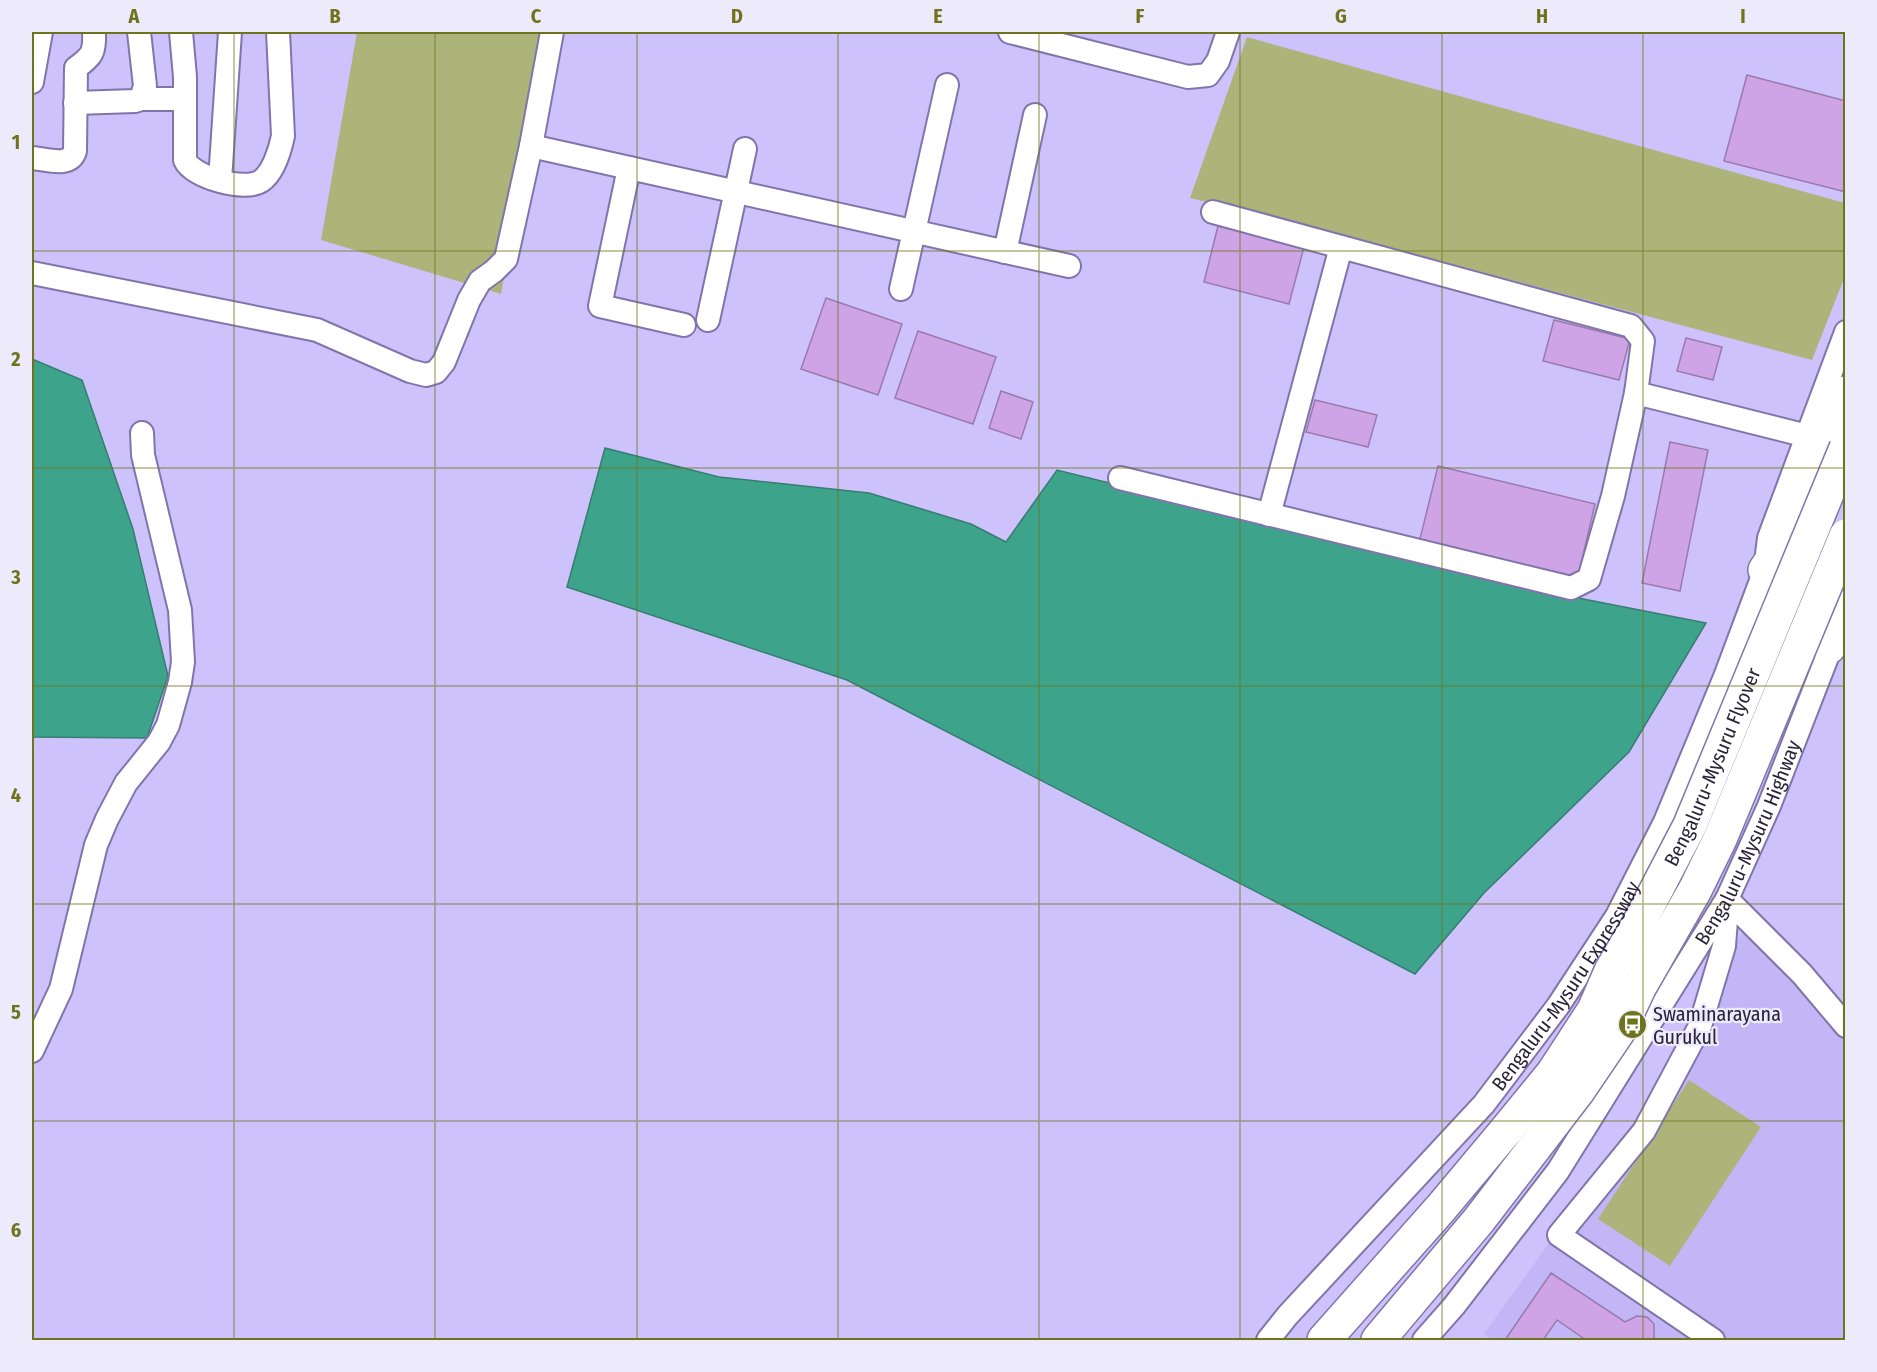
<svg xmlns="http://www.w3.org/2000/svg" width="1877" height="1372" viewBox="0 0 1877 1372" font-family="'Fira Sans Condensed',sans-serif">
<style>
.built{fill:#c2b6f7}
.green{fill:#adb47a}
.water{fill:#3da38a;stroke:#377d72;stroke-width:1.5}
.building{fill:#cfa4e6;stroke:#9a7aac;stroke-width:1.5}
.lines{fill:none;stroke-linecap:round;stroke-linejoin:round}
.minor-casing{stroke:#8075aa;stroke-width:26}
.highway-casing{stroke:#8075aa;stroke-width:36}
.minor{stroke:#fff;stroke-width:22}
.highway{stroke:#fff;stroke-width:33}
.highway-bridge-casing{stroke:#8075aa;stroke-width:36;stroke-linecap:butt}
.highway-bridge{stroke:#fff;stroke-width:33}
.grid{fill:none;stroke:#6e741c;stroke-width:1.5;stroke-opacity:0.55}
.labels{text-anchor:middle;stroke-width:4.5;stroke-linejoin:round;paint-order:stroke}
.street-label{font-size:20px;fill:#282339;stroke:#edeafc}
.poi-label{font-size:20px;fill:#282339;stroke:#edeafc;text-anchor:start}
.neatline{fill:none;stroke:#6e741c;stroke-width:2}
.grid-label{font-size:20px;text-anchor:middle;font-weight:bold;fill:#6e741c}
</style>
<rect width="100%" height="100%" fill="#cec2fd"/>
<!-- built -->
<path class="built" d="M1747 923 1845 1040V1340H1493L1484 1334 1660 1087Z"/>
<!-- green -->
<path class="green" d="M357 32H547L501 294 321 240Z
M1247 37 1845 203V276L1812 360 1331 232 1190 198Z
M1689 1080 1761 1127 1670 1266 1598 1219Z"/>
<!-- water -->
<path class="water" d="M32 359 82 380 133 529 168 676 147 738 32 737Z
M605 448 719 477 869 493 971 524 1006 542 1057 470 1568 596 1706 623 1629 752 1484 893 1415 974 847 680 567 587Z"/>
<!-- building -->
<path class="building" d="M1747 75 1846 101V192L1724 161Z
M1218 226 1304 247 1289 304 1204 282Z
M826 298 902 324 878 395 801 369Z
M1554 320 1630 339 1619 380 1543 361Z
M918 331 996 357 973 424 895 398Z
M1686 338 1722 347 1713 380 1677 371Z
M1001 391 1033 402 1021 439 989 428Z
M1315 400 1377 415 1368 447 1306 432Z
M1670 442 1708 450 1680 591 1642 583Z
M1438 466 1595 504 1577 581 1419 543Z
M1551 1273 1625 1322 1637 1316 1647 1317 1654 1324V1340H1586L1557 1320 1543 1340H1505Z"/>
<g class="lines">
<defs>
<g id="minor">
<path d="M181 32 185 77V160C192 177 245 192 261 181 273 173 280 150 283 136L278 32"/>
<path d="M1010 32 1188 77 1208 75 1218 61 1228 32"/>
<path d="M32 82 41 32"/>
<path d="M141 99H185"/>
<path d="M75 103 135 101 141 99 145 86 139 32"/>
<path d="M531 146 1069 266"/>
<path d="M32 158C46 159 70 168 75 151L76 68C92 56 95 53 94 32"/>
<path d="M629 168 600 306 684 325"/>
<path d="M220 180 230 32"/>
<path d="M1213 212 1631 326 1643 341 1636 393"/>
<path d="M1005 252 1035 115"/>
<path d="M32 273 317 330 410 371 426 375 436 372 444 362 469 300 480 281 494 271 506 259 531 146 552 32"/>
<path d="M901 289 947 85"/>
<path d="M708 320 745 149"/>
<path d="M1120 478 1571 588 1589 579 1613 496 1636 393 1807 436"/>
<path d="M1269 515 1341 247"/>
<path d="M1727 899 1802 974 1846 1026"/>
<path d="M32 1051 61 989 96 845 107 819 126 783 159 742 168 725 180 682 183 662 180 610 143 455 142 433"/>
<path id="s1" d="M1268 1340 1288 1315 1484 1104 1558 1006 1617 916 1665 822 1725 677 1765 570 1769 538 1846 332"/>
<path id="s2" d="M1424 1340 1454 1306 1558 1171 1727 899 1769 806 1836 634"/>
<path d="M1713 1340 1559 1235 1644 1131 1700 1026 1724 946 1726 920 1723 906"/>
</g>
<path id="highway" d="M1765 570 1786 539 1846 393
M1829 647 1836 613 1846 584
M1324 1340 1441 1208 1508 1128
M1378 1340 1479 1220 1535 1147"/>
</defs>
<!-- minor casing -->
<use href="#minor" class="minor-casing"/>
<!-- highway casing -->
<use href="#highway" class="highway-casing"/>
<!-- minor -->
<use href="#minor" class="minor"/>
<!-- highway -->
<use href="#highway" class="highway"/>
<defs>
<g id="highway-bridge">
<path id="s3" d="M1508 1128 1553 1073 1594 1010 1611 971 1639 923 1690 825 1846 448"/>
<path d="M1535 1147 1578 1091 1620 1029 1639 988 1695 890 1720 839 1846 536"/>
</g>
</defs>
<!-- highway-bridge casing -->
<use href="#highway-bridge" class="highway-bridge-casing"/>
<!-- highway-bridge -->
<use href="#highway-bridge" class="highway-bridge"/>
</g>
<!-- grid -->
<path class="grid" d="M234 32V1340M435 32V1340M637 32V1340M838 32V1340M1039 32V1340M1240 32V1340M1442 32V1340M1643 32V1340M32 251H1846M32 468H1846M32 686H1846M32 904H1846M32 1121H1846"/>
<!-- icons -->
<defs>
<symbol id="bus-disc" viewBox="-11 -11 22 22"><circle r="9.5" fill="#6e741c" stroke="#edeafc"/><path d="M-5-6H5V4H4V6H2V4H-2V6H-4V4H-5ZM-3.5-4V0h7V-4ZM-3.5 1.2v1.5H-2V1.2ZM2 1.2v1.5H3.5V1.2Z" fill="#fff"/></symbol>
</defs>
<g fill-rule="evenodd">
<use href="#bus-disc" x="1616" y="1008" width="33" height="33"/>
</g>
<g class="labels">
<!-- street labels -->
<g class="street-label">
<text dy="7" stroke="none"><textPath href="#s3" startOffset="417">Bengaluru-Mysuru Flyover</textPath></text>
<text dy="7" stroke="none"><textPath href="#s2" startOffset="596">Bengaluru-Mysuru Highway</textPath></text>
<text dy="7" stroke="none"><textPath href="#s1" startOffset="464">Bengaluru-Mysuru Expressway</textPath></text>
</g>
<!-- poi labels -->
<g class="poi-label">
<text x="1653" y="1021">Swaminarayana<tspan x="1653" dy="23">Gurukul</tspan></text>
</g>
</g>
<!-- border -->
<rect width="1877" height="1372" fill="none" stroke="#edeafc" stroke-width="66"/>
<rect x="33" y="33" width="1811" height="1306" class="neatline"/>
<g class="grid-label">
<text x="134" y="23">A</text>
<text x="335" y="23">B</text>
<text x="536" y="23">C</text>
<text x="737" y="23">D</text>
<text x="938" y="23">E</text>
<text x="1140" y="23">F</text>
<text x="1341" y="23">G</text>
<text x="1542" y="23">H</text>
<text x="1743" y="23">I</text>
<text x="16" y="149">1</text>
<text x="16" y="366">2</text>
<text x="16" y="584">3</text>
<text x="16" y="802">4</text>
<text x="16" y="1019">5</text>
<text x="16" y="1237">6</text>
</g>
</svg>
